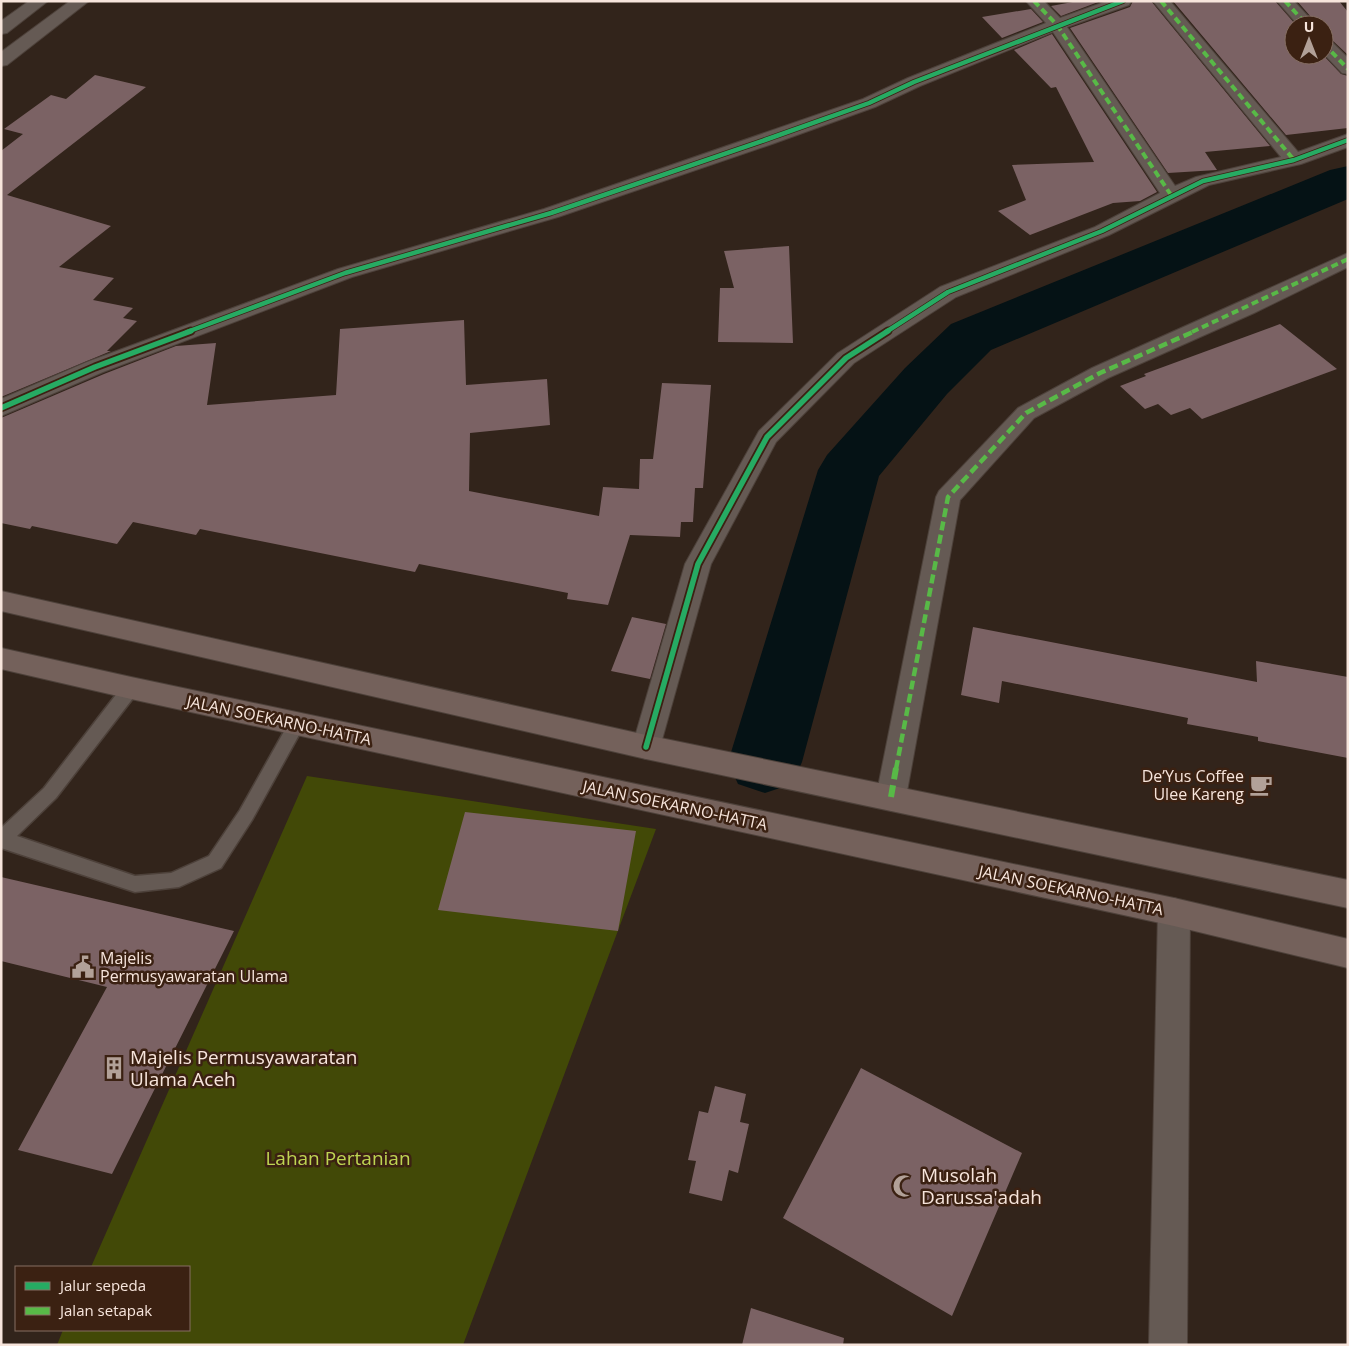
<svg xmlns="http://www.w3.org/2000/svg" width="1349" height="1346" viewBox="0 0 1349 1346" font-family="'Open Sans',sans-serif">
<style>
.green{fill:#424907}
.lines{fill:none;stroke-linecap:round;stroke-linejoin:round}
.river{fill:#051215;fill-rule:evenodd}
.building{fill:#7b6264}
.lane-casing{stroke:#4d413a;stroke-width:3}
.street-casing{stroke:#4d413a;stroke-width:2}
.highway-casing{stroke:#4d413a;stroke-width:2}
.lane{fill:#655a54;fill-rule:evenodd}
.street{fill:#655a54;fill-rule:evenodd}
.highway{fill:#74615b;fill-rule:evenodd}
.quiet-far2{stroke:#58b947;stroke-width:4;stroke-dasharray:7 4;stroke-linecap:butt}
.quiet-far1{stroke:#58b947;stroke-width:4.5;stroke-dasharray:9 4.5;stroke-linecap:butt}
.quiet{stroke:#58b947;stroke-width:6;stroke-dasharray:12 6;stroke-linecap:butt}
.cycleway-far1-casing{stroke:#3b2112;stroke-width:6}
.cycleway-casing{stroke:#3b2112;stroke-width:9}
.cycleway-far1{stroke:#26ab63;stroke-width:4.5}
.cycleway{stroke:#26ab63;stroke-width:5.5}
.labels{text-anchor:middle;stroke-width:5;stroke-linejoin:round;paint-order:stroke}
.street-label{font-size:16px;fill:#f7e5dc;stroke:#3b2112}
.poi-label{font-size:16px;fill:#f7e5dc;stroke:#3b2112;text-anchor:end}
.near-poi-label{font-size:19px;fill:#f7e5dc;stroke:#3b2112;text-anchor:start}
.near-park-label{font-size:19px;fill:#bed552;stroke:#3b2112}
</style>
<rect width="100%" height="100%" fill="#32241b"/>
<!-- green -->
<path class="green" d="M307 776 656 829 463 1345H57L63 1330H189V1267H91Z"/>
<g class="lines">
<!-- river -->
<path class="river" d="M1348 166V199L991 350 947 394 879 476 802 762 792 784 765 793 738 784 728 762 818 470 827 455 905 368 951 324 1330 170Z"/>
</g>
<!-- building -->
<path class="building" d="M1078 1H1101L1061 16 1051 6Z
M1133 1H1151L1270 146 1205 152 1217 170 1168 173 1070 28 1130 7Z
M1173 1H1275L1296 25 1294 55H1323L1341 74 1348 76V128L1286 135Z
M1297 1H1339L1348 12V55L1331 39 1324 37V25H1318Z
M1031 9 1043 22 1002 38 982 17Z
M1052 34 1157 192 1140 201 1113 203 1030 235 998 211 1026 200 1012 165 1094 162 1056 87 1051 88 1014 50Z
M95 75 146 87 7 195 111 226 59 267 114 278 93 300 133 308 123 318 137 321 107 351H111L1 397V151L23 134 4 129 51 95 66 99Z
M789 246 793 343 718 342 720 288H734L724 251Z
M464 320 466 385 547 379 550 425 470 433 469 491 599 516 603 487 639 489 640 459H653L662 383 711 385 703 488H695L693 522H681L680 537 630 535 608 605 567 599 568 593 419 564 415 572 200 529 196 535 133 522 117 544 32 526 30 529 1 523V418L104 374 176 346 216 343 207 405 336 395 340 329Z
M1280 324 1337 369 1202 419 1190 408 1171 415 1158 404 1145 409 1120 386 1146 376 1144 374Z
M632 617 666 624 650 679 611 671Z
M973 627 1257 682 1256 661 1348 677V758L1258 741V737L1187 724 1188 718 1002 681 999 703 961 695Z
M465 812 636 831 618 931 438 910Z
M1 877 234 931 112 1174 18 1150 107 987 1 961Z
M861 1068 1022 1153 952 1316 783 1218Z
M715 1086 746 1094 740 1122 749 1124 738 1173 729 1170 722 1201 689 1193 696 1161 688 1160 699 1111 708 1113Z
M751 1308 844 1338 843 1345H742Z"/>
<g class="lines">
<defs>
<path id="lane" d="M131 682 137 683 139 688 137 693 56 798 17 836 135 876 171 873 209 856 240 810 291 719 297 717 303 719 305 724 252 820 221 868 179 887 135 892 1 848V828L44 788 125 683Z"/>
<path id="street" d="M29 1H48L7 33 1 34V21Z
M70 1H89L7 65 1 66V52Z
M1026 1H1044L1060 18 1107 1H1131L1129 5 1067 27 1175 186 1196 177 1281 157 1153 1H1170L1298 152 1348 134V147L1301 164 1209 185 1109 235 956 297 854 363 776 442 711 564 660 747 656 755 646 759 636 755 632 747 685 564 759 431 838 353 940 287 1095 227 1160 193 1053 32 920 86 875 107 772 144 558 217 352 277 103 372 1 416V399L87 362 338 269 544 209 863 99 908 78 1046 23Z
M1277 1H1294L1316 25H1298Z
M1324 39 1330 40 1348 58V74L1342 73 1324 54Z
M1348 253V267L1254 313 1108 378 1034 418 960 500 906 797 901 806 891 809 881 806 876 797 936 497 939 491 1018 408 1092 368Z
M1174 898 1185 902 1190 912 1187 1345H1149L1158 912 1163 902Z"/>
<path id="highway" d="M1 591 646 735 1348 880V908L646 759 1 611Z
M1 648 131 677 1174 898 1348 939V968L1174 926 131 699 1 669Z"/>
</defs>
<!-- lane casing -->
<use href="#lane" class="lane-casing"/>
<!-- street casing -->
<use href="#street" class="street-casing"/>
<!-- highway casing -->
<use href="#highway" class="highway-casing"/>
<!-- lane -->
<use href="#lane" class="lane"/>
<!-- street -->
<use href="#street" class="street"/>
<!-- highway -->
<use href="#highway" class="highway"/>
<!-- quiet-far2 -->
<path class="quiet-far2" d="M1034 1 1057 25 1171 195
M1161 1 1294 160
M1285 1 1307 25
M1324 44 1348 69
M1192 332 1348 259"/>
<!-- quiet-far1 -->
<path class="quiet-far1" d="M896 769 948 497 1026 413 1100 373 1195 331"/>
<!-- quiet -->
<path class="quiet" d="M891 797 896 768"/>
<defs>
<path id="cycleway-far1" d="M187 332 345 273 551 213 765 140 869 103 914 82 1123 1
M886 332 948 292 1102 231 1203 181 1294 160 1348 140"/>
<path id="cycleway" d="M1 408 95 367 191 331
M646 747 698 564 767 437 846 358 888 331"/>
</defs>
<!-- cycleway-far1 casing -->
<use href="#cycleway-far1" class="cycleway-far1-casing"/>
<!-- cycleway casing -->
<use href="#cycleway" class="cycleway-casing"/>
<!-- cycleway-far1 -->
<use href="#cycleway-far1" class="cycleway-far1"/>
<!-- cycleway -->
<use href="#cycleway" class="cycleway"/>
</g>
<!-- icons -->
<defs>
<symbol id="cafe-bare" viewBox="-9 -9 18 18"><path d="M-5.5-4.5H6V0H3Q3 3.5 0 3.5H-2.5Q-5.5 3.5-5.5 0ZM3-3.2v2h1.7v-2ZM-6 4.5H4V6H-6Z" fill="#b2a198" stroke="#3b2112" stroke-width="2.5" paint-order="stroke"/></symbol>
<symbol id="civic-bare" viewBox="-9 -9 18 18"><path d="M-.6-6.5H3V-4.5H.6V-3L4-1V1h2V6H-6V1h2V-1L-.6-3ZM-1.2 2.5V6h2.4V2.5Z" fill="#b2a198" stroke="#3b2112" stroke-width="2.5" paint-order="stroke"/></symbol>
<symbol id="building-bare" viewBox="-9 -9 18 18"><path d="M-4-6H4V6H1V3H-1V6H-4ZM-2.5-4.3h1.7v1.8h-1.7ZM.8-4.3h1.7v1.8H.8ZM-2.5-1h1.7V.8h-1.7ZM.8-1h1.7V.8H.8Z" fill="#b2a198" stroke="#3b2112" stroke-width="2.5" paint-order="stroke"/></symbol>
<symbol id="mosque-bare" viewBox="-9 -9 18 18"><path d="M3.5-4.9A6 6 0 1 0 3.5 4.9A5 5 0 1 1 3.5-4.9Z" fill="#b2a198" stroke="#3b2112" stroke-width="2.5" paint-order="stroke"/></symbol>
</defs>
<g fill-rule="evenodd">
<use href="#cafe-bare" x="1245" y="769" width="32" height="32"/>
<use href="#civic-bare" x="67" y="951" width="32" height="32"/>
<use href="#building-bare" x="98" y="1052" width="32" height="32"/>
<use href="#mosque-bare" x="888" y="1170" width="32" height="32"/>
</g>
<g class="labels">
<!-- street labels -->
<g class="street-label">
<text transform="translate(279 720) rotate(12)" y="6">JALAN SOEKARNO-HATTA</text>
<text transform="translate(675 805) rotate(12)" y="6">JALAN SOEKARNO-HATTA</text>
<text transform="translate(1071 890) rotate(12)" y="6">JALAN SOEKARNO-HATTA</text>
</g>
<!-- poi labels -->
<g class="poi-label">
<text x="1244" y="782">De’Yus Coffee<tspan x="1244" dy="18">Ulee Kareng</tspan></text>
<text x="100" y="964" text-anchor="start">Majelis<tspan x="100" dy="18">Permusyawaratan Ulama</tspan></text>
</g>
<!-- near-poi labels -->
<g class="near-poi-label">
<text x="130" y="1064">Majelis Permusyawaratan<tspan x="130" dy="22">Ulama Aceh</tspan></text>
<text x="921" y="1182">Musolah<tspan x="921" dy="22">Darussa'adah</tspan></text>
</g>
<!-- near-park labels -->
<g class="near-park-label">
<text x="338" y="1165">Lahan Pertanian</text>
</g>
</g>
<!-- border -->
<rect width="1349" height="1346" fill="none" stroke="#f7e5dc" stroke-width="5"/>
<!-- legend -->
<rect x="15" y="1266" width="175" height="65" fill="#3b2112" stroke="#866f63"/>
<rect x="25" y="1282" width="25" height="8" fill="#26ab63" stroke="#866f63"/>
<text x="60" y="1291" font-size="15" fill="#f7e5dc">Jalur sepeda</text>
<rect x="25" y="1307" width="25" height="8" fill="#58b947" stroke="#866f63"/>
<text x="60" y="1316" font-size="15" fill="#f7e5dc">Jalan setapak</text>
<!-- north arrow -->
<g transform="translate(1309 40)"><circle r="24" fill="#3b2112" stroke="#866f63"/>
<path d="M0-4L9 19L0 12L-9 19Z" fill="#b2a198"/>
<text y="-8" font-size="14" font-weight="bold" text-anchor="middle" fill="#f7e5dc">U</text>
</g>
</svg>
